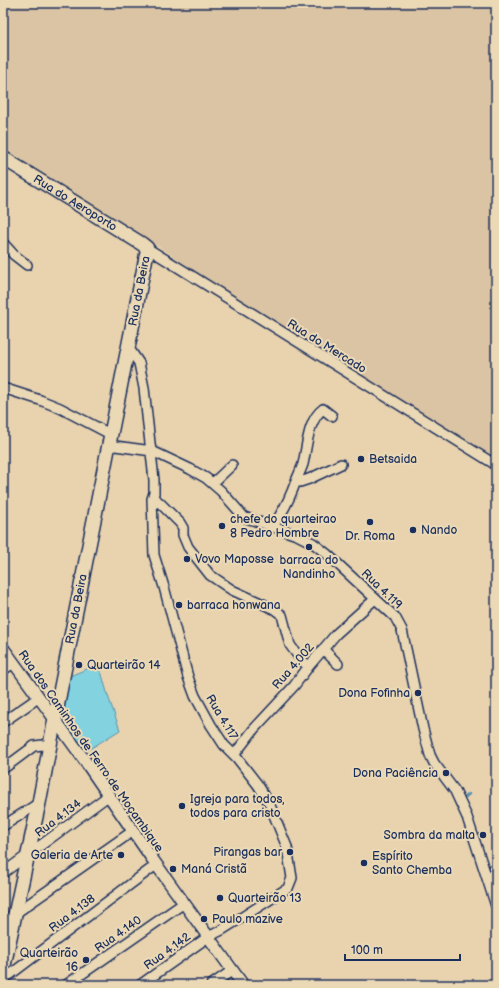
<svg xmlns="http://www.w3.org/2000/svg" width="499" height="988" viewBox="0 0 499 988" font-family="'Balsamiq Sans',sans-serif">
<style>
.built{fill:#dbc4a3}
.water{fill:#83d2e0;stroke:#5991ac}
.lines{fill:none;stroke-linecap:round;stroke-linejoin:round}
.stream{stroke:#5991ac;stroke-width:2.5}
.minor-casing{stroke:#1b2f5e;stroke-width:12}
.tertiary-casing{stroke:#1b2f5e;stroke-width:14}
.secondary-casing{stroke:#1b2f5e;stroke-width:16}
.minor{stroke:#ebd9b6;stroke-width:9}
.tertiary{stroke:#ebd9b6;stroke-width:11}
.secondary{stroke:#ebd9b6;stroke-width:13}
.poi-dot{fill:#1b2f5e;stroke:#ebd9b6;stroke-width:1.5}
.labels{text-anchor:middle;stroke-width:4;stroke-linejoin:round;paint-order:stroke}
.street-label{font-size:12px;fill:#1b2f5e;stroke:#ebd9b6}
.poi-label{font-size:12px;fill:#1b2f5e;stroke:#ebd9b6;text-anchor:start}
</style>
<rect width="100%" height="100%" fill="#e9d3af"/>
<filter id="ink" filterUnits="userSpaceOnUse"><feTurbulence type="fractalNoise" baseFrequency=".025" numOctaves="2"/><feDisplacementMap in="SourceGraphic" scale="8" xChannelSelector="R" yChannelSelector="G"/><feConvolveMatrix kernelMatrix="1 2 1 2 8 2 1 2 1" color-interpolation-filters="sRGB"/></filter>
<g filter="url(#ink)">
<!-- built -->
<path class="built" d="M3 3H496V462L173 263 172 255 3 149Z"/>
<!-- water -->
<path class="water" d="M99 664 108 696 120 730 85 752 59 713 67 677Z"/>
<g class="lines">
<!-- stream -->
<path class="stream" d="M462 800 469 794
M490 875 496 872"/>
<defs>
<path id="minor" d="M3 243 14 255 27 265
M147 248 496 465
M128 347 139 363 144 388 154 480V493L152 499 154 555 164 587 188 677 195 696 211 725 224 745 237 758 258 785 269 803 287 847 292 878 288 888 222 930 208 937 140 985
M3 388 40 400 60 408 110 434
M332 416 323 409C308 420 307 446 303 464 301 470 298 476 296 481L300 482 309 479 341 464
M108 445 152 451 190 469 206 478 221 491 244 517 297 535 313 543 327 554 395 617 402 630 423 729 430 755 434 763 455 791 467 817 496 906
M213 483 232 465
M152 499H155L159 502 180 523 183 528V535L188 547 210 575 232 590 274 609 282 615 290 645 302 661 309 666
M272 527C283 513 290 498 296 481
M323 649 338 664
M3 670 14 663
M3 722 38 698
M234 755 254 729 294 686 309 666 336 634 375 599
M3 769 34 746 43 745 50 746
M3 826 39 803
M3 873 108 796
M3 922 133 831
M3 980 156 865
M66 985 184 903
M211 985 233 970"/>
<path id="tertiary" d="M3 648 83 758 153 860 243 985"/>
<g id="secondary">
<path id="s1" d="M3 158 142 244 147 248V252L60 692 39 803 3 970"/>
</g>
</defs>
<!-- minor casing -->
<use href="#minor" class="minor-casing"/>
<!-- tertiary casing -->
<use href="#tertiary" class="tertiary-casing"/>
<!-- secondary casing -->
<use href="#secondary" class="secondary-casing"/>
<!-- minor -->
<use href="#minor" class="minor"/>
<!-- tertiary -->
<use href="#tertiary" class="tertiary"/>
<!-- secondary -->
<use href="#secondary" class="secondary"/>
</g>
</g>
<!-- markers -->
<g class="poi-dot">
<circle cx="361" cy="459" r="4"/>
<circle cx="370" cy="522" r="4"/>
<circle cx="222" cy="526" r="4"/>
<circle cx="413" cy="530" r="4"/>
<circle cx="309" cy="547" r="4"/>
<circle cx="187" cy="559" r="4"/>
<circle cx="179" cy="605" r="4"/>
<circle cx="79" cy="665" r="4"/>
<circle cx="418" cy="693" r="4"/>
<circle cx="446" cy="773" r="4"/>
<circle cx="182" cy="806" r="4"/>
<circle cx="483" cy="835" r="4"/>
<circle cx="290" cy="852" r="4"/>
<circle cx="121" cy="855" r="4"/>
<circle cx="364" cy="863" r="4"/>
<circle cx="173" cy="869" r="4"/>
<circle cx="220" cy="898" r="4"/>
<circle cx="204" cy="919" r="4"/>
<circle cx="86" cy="960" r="4"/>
</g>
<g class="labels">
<!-- street labels -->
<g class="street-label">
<text dy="4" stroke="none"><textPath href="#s1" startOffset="85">Rua do Aeroporto</textPath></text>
<text transform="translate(139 291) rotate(-79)" y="4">Rua da Beira</text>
<text transform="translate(327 346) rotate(32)" y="4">Rua do Mercado</text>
<text transform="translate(382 589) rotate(44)" y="4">Rua 4.119</text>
<text transform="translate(76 609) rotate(-79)" y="4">Rua da Beira</text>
<text transform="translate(293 666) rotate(-49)" y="4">Rua 4.002</text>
<text transform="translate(222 717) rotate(59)" y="4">Rua 4.117</text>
<text transform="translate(91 751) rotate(55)" y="4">Rua dos Caminhos de Ferro de Moçambique</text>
<text transform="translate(58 818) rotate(-37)" y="4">Rua 4.134</text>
<text transform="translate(72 913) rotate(-37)" y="4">Rua 4.138</text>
<text transform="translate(118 934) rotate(-35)" y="4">Rua 4.140</text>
<text transform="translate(167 951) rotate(-36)" y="4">Rua 4.142</text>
</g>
<!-- poi labels -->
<g class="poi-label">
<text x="369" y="463">Betsaida</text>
<text x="230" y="523">chefe do quarteirao<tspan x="230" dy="14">8 Pedro Hombre</tspan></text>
<text x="421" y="534">Nando</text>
<text x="370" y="540" text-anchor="middle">Dr. Roma</text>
<text x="195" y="563">Vovo Maposse</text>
<text x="309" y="564" text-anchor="middle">barraca do<tspan x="309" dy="14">Nandinho</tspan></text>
<text x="187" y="609">barraca honwana</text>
<text x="87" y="669">Quarteirão 14</text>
<text x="410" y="697" text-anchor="end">Dona Fofinha</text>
<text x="438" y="777" text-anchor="end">Dona Paciência</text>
<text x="190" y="803">Igreja para todos,<tspan x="190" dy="14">todos para cristo</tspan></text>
<text x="475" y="839" text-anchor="end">Sombra da malta</text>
<text x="282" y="856" text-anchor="end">Pirangas bar</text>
<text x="113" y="859" text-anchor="end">Galeria de Arte</text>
<text x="372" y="860">Espírito<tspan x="372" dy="14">Santo Chemba</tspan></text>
<text x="181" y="873">Maná Cristã</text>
<text x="228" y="902">Quarteirão 13</text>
<text x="212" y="923">Paulo mazive</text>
<text x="78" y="957" text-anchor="end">Quarteirão<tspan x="78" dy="14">16</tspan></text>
</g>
</g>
<!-- margin -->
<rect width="499" height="988" fill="none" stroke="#ebd9b6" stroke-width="16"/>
<rect x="8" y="8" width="483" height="972" fill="none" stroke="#1b2f5e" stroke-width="1.5" filter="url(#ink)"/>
<!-- scale -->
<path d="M345 954v6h115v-6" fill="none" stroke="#1b2f5e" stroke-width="2"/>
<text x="351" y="954" font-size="12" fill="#1b2f5e" stroke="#ebd9b6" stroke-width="3" paint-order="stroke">100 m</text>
</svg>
